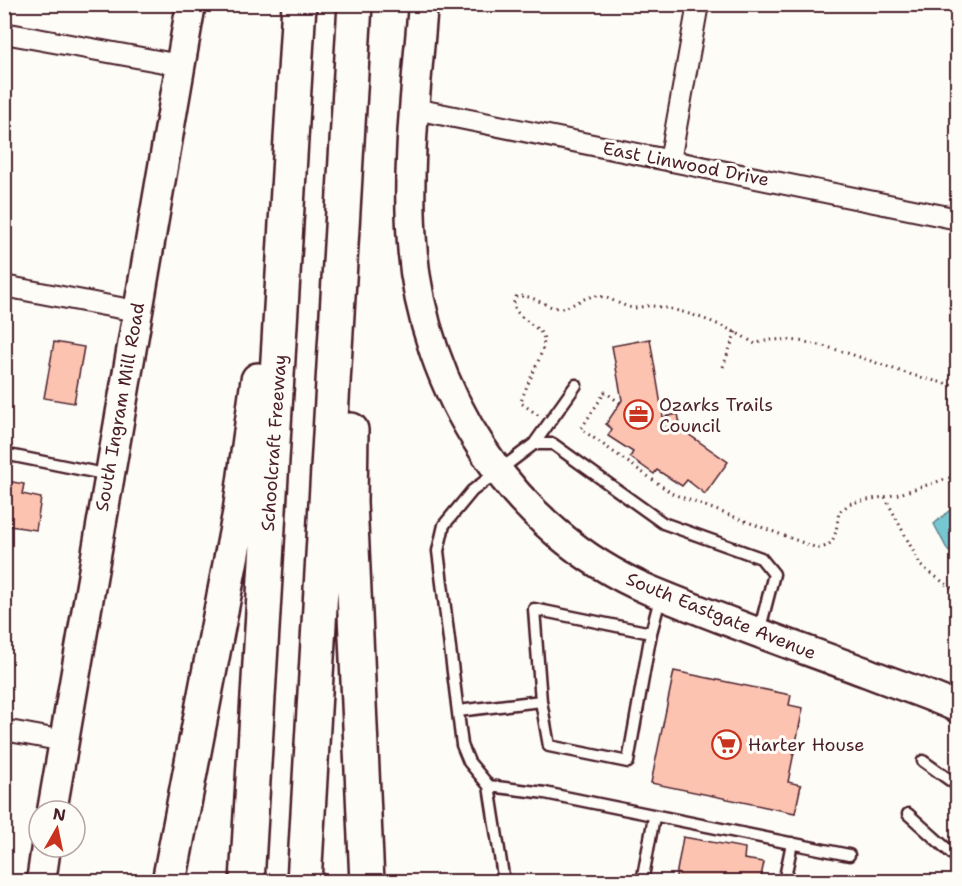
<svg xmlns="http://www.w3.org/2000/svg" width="962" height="886" viewBox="0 0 962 886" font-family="'Shantell Sans',sans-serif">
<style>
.water{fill:#76c7d1;stroke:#64848f;stroke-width:1.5}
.building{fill:#fcc3b1;stroke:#4a1f2b;stroke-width:1.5}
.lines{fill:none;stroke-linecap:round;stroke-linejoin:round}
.lane-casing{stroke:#4a1f2b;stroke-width:15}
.street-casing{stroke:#4a1f2b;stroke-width:24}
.secondary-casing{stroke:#4a1f2b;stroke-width:33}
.highway-casing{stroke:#4a1f2b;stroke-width:38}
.path{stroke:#4a1f2b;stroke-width:3;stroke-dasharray:1.5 4.5;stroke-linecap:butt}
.lane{stroke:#fdfcf7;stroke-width:10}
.street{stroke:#fdfcf7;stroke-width:20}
.secondary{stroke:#fdfcf7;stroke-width:28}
.highway{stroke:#fdfcf7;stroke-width:33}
.labels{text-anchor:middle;stroke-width:6;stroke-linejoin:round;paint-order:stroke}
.street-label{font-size:18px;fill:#4a1f2b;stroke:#fdfcf7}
.poi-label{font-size:18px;fill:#4a1f2b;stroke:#fdfcf7;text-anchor:start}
</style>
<rect width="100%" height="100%" fill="#fdfcf7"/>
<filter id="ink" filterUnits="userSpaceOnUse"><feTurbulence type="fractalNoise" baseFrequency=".0167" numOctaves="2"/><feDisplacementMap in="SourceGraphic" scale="12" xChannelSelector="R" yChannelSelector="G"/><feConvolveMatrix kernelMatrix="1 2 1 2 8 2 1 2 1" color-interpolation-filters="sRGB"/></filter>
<g filter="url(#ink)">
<!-- water -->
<path class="water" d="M957 504V556L948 551 934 524Z"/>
<!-- building -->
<path class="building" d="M650 339 663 417 678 414 681 429 728 462 705 494 687 480 682 486 657 470 654 474 630 457 633 452 608 436 612 429 606 424 622 400 612 346Z
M54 342 84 347 74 403 44 398Z
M7 481 24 484 22 494 41 498 36 530 4 525V487Z
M674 671 791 695 789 705 803 708 788 782 801 785 795 813 651 783Z
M683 837 745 848 744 859 764 862 760 882H675Z"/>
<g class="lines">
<defs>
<path id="lane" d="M534 444 576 385
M4 454 109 475
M541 701 549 746 628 762 651 633
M458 711 541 701 534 609 651 633 661 595
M923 761 958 786
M489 786 545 793 849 855
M908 814 958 859
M504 882 489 786 469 762 462 745 438 551 444 525 472 491 534 444H553L663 523 761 558 774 574 759 632
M642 882 654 817
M784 882 792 843"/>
<path id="street" d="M4 33 180 65
M415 109 958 219
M670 161 698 4
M4 286 136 311
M4 730 64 741"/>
<path id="secondary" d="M423 4C417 83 406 164 412 243 422 389 512 532 649 590 721 620 795 646 868 673 898 685 929 694 958 708
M52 811 191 4
M41 882 46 847"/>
<path id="highway" d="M351 430 350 502 367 882
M169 882 240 512 258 380
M247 882 299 4
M304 882 355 4"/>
</defs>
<!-- lane casing -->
<use href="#lane" class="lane-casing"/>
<!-- street casing -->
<use href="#street" class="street-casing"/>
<!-- secondary casing -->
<use href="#secondary" class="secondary-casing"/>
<!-- highway casing -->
<use href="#highway" class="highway-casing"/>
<!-- path -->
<path class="path" d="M723 367 736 331
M620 403 605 392 581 429 673 494 817 548C837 548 836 528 839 512L851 503 899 494 958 475
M538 415 521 403C524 386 551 345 542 334 533 323 517 318 513 304L516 297C534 293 542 307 559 308 571 309 584 295 598 296 610 297 621 306 633 308 639 308 646 305 652 306 683 309 729 326 755 344 792 328 865 360 903 372 921 378 939 382 958 386
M885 497 921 566 958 593"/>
<!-- lane -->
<use href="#lane" class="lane"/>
<!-- street -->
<use href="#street" class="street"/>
<!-- secondary -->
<use href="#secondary" class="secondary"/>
<!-- highway -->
<use href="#highway" class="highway"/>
</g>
</g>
<!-- icons -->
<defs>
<symbol id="office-ring" viewBox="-11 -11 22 22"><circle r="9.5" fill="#fdfcf7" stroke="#c8321e" stroke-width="1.5"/><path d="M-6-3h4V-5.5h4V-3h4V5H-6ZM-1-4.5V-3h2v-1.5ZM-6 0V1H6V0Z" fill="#c8321e"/></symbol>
<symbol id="supermarket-ring" viewBox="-11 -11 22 22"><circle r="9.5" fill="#fdfcf7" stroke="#c8321e" stroke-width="1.5"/><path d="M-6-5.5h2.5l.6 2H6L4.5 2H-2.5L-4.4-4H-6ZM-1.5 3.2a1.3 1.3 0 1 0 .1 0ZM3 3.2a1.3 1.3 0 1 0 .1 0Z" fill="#c8321e"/></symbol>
</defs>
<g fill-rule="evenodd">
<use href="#office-ring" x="622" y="398" width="33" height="33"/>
<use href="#supermarket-ring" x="710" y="728" width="33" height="33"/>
</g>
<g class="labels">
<!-- street labels -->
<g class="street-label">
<text transform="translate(686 164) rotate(11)" y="6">East Linwood Drive</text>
<text transform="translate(120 407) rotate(-80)" y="6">South Ingram Mill Road</text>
<text transform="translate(274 443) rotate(-86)" y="6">Schoolcraft Freeway</text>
<text transform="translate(721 616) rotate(22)" y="6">South Eastgate Avenue</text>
</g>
<!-- poi labels -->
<g class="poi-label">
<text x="659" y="411">Ozarks Trails<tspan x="659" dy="21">Council</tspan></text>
<text x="748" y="751">Harter House</text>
</g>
</g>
<!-- margin -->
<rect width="962" height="886" fill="none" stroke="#fdfcf7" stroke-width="24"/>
<rect x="12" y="12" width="938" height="862" fill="none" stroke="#4a1f2b" stroke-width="2" filter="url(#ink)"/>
<!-- north arrow -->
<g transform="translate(57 829) rotate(9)"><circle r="28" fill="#fdfcf7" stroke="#b5a4a5" stroke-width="1.5"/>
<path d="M0-4.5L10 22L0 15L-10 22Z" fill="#c8321e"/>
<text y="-9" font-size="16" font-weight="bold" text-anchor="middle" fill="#4a1f2b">N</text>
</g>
</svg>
